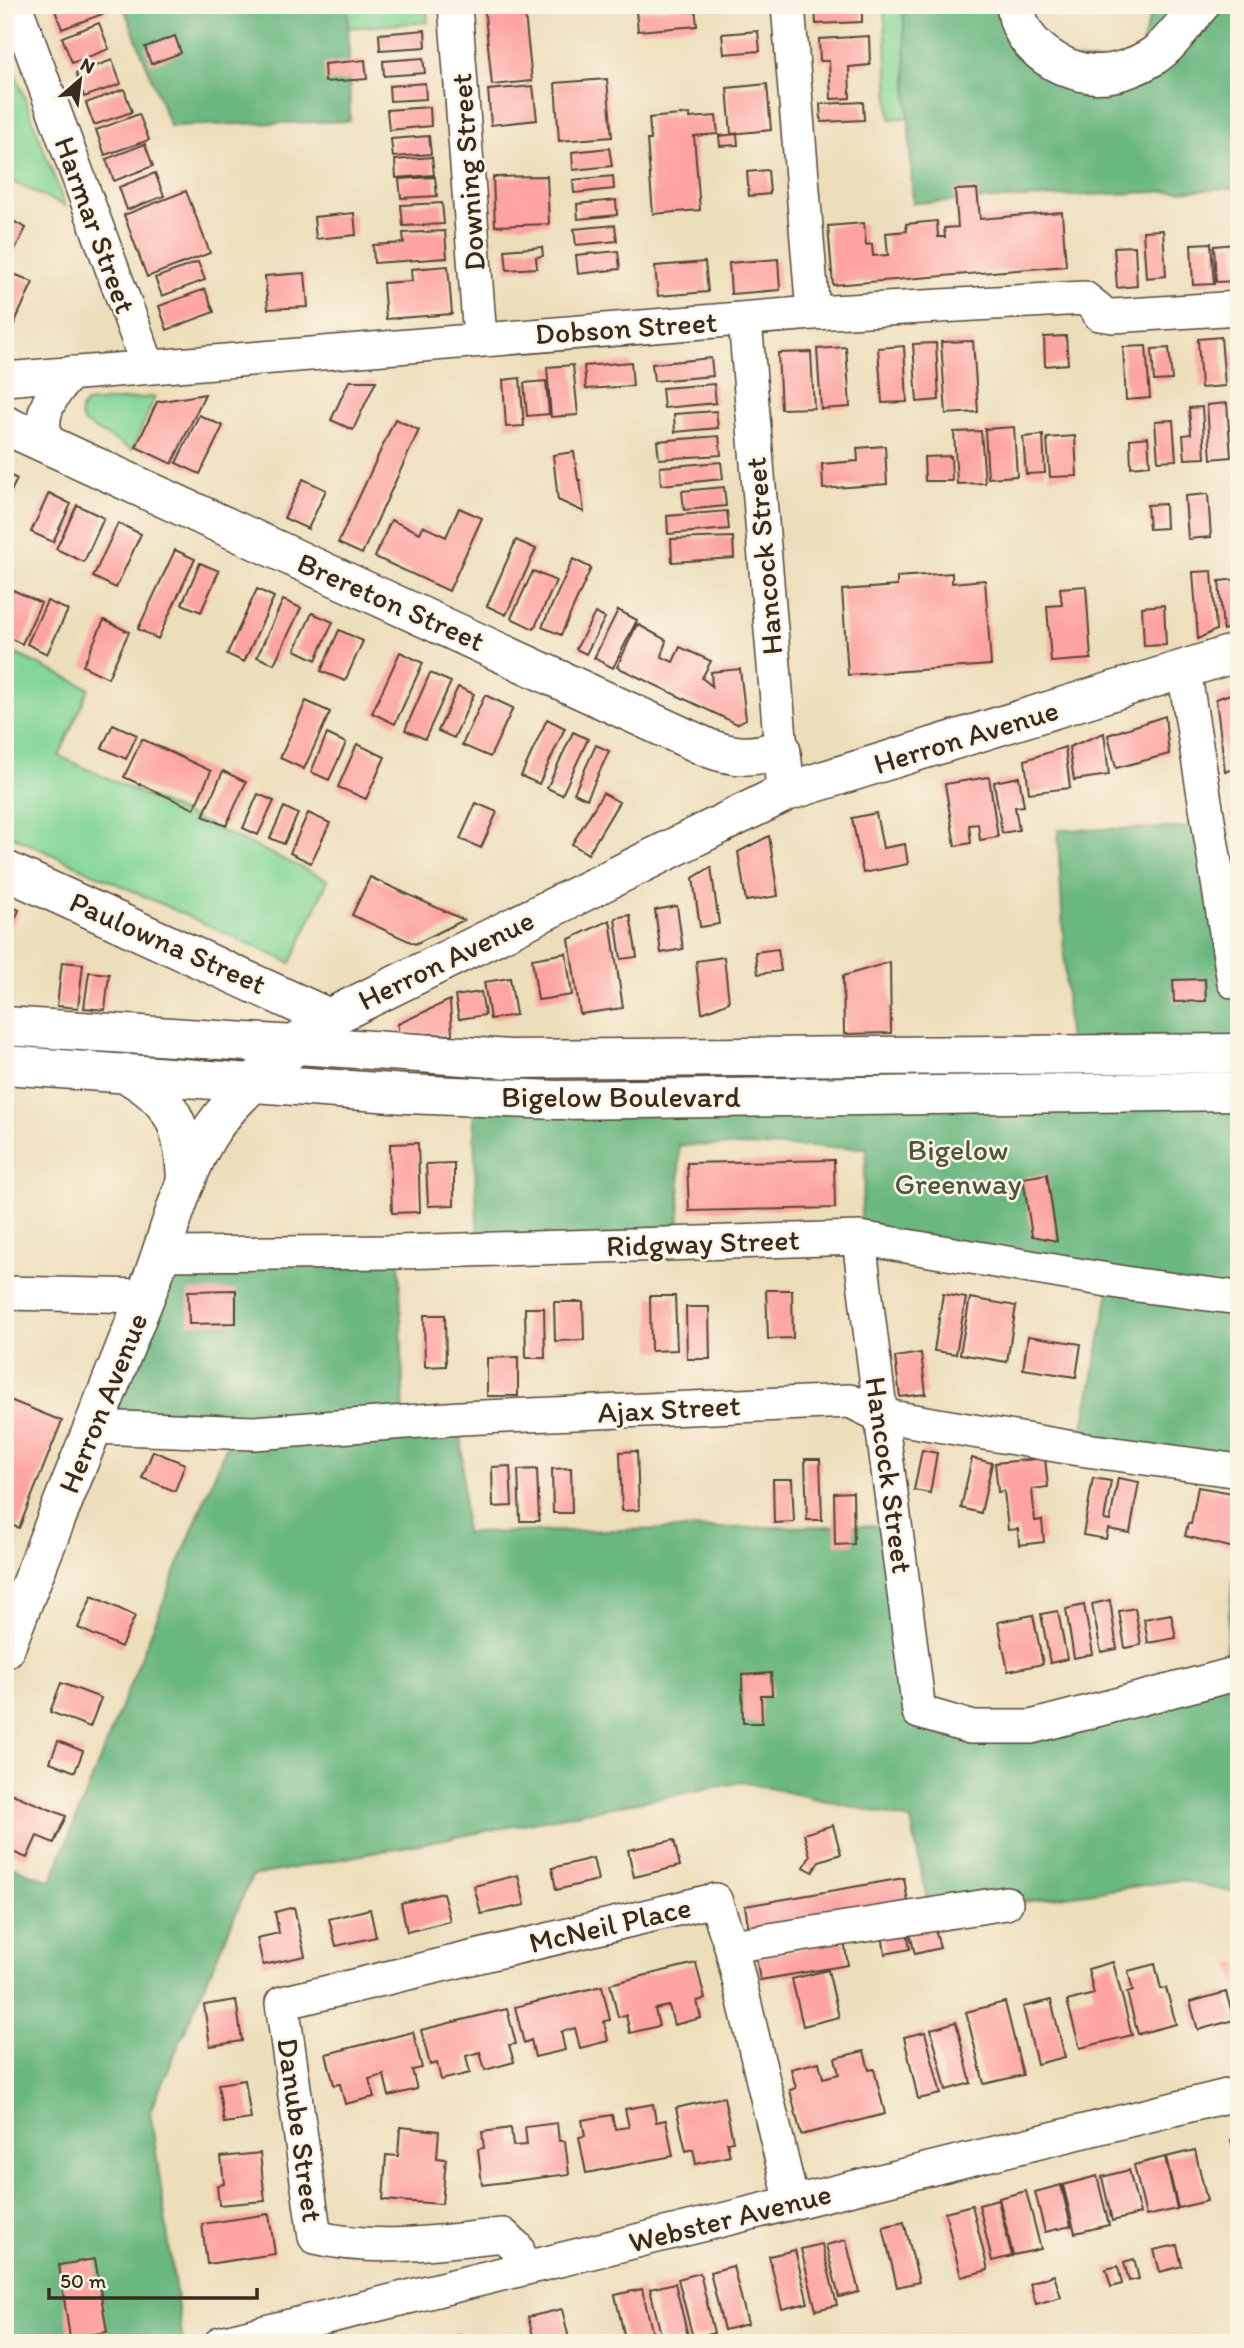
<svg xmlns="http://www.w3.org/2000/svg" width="1244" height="2348" viewBox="0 0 1244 2348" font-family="Itim,sans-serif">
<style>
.green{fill:#83d698;stroke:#5f805b;stroke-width:2}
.forest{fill:#6ab780;stroke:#52704f;stroke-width:2}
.building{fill:#fda3a1}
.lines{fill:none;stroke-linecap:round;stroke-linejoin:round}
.minor-casing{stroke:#564536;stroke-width:36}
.tertiary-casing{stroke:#564536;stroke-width:41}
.secondary-casing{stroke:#564536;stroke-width:41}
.primary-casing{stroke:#564536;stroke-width:41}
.minor{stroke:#fff;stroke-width:33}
.tertiary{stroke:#fff;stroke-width:38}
.secondary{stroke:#fff;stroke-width:38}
.primary{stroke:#fff;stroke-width:38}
.labels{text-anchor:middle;stroke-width:5;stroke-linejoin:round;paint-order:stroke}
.street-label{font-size:30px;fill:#3b2a1e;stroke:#fcf5e5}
.park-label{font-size:30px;fill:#4d553c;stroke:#fcf5e5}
</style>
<rect width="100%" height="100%" fill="#fcf5e5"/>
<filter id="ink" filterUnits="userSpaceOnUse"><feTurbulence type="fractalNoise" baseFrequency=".0143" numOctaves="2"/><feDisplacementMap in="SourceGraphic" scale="14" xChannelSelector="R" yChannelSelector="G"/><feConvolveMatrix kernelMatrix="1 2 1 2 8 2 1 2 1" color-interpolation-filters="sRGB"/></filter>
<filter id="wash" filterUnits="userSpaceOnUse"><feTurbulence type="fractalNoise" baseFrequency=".00686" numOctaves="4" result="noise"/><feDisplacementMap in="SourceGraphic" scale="28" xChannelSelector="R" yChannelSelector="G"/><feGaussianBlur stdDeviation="1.57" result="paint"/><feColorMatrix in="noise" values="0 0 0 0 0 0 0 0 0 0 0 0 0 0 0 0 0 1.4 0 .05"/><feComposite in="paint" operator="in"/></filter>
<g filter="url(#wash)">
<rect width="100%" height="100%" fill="#eddebb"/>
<!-- green -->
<path class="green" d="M266 5H426L428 22 264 34Z
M884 5H985L1053 104 890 119Z
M5 46 65 206 13 182 5 170Z
M155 397 132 450 84 423C79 415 79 410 86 403Z
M5 649 89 688 59 756 328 880 291 963 5 833Z"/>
<!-- forest -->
<path class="forest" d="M123 5H348L350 121 170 126Z
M903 5H1016L1047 57 1137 64 1153 5H1239V188L913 203Z
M1209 827 1239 982V1053L1069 1054 1058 830Z
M1239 1091V1471L1079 1449 1111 1281 859 1238 867 1148 679 1145 680 1244 478 1250 473 1098Z
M399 1252 404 1422 461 1418 465 1533 897 1525 920 1712 970 1727 1223 1677 1233 1579 1239 1578V1894L1180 1880 930 1915 911 1820 742 1782 252 1876 150 2111 183 2343H5V1864L51 1881 231 1434 93 1427 163 1254Z"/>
<g id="blocks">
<!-- building -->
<path class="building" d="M53 5H106L108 12 62 29Z
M484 5H524L532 81 492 85Z
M570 5H603V9L570 12Z
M815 5H862V22L816 24Z
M695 6 697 26 638 31 636 11Z
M99 23 109 49 72 63 62 37Z
M425 30 426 47 380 50 379 34Z
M758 31 760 51 724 54 722 34Z
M175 36 181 53 151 64 145 47Z
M869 36 870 65 849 67 850 98 831 99 829 61H820L819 39Z
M423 58 425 73 384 76 383 61Z
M112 60 121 84 84 97 76 73Z
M365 60 367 79 325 82 324 64Z
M607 79 612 137 559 141 555 83Z
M425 83 426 99 390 101 389 86Z
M767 84 771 130 731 134 727 88Z
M533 86 537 120 491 125 488 90Z
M124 89 132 112 94 125 86 103Z
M863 102 864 120 821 122 820 104Z
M430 107 431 126 389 130 387 110Z
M139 114 149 140 105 155 96 130Z
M690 114V118L716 116 718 134 694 136 700 210 653 214 647 140H651L649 118Z
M737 134 738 145 720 146 719 136Z
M429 136 431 154 393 157 391 139Z
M145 144 153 166 114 181 106 159Z
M609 148 612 166 573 170 572 152Z
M432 157 434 175 396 178 395 160Z
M768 170 770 194 749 196 747 172Z
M155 173 164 196 127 210 119 187Z
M547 176 549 224 495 226 493 177Z
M613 176 614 189 574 193 573 180Z
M435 177 437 196 401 198 399 179Z
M977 189 980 219 1062 212 1066 266 833 285 828 226 864 223 866 245 872 244 873 256 888 255 886 233 907 231 906 224 937 221 938 237H945L944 228 958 227 955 190Z
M186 191 210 253 147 277 124 215Z
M616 200 617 215 578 219 577 204Z
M442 203 444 224 403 226 401 205Z
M354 213 356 235 316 239 314 217Z
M7 218 26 228 9 261 5 259Z
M615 225 617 241 576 245 574 229Z
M1163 230 1166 276 1146 278 1143 231Z
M445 231 447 258 374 263 373 245 404 243 403 233Z
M1211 243 1214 284 1193 285 1191 244Z
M1235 244 1237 281 1216 282 1214 246Z
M1135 246 1137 286 1117 288 1114 247Z
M542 247 543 256 536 257 537 268 507 270 505 250Z
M618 251 620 269 578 274 576 255Z
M778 259 780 290 731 294 729 263Z
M198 262 205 280 162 296 155 278Z
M705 262 708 292 658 296 655 266Z
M448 266 452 314 386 319 383 283 412 281 411 269Z
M305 273 308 307 268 309 265 276Z
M14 274 33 282 5 344V294Z
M205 289 214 312 167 330 159 306Z
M1066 336 1068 364 1045 366 1044 337Z
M1221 337 1225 386 1201 388 1198 339Z
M973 341 978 412 946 414 941 342Z
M936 343 939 400 917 402 913 344Z
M904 346 907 402 882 403 878 348Z
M1146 346 1150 398 1126 400 1123 347Z
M846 347 850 407 821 409 817 349Z
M1169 348 1172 380 1154 381 1152 349Z
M1239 351V392H1232L1229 352Z
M811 352 814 408 781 409 778 353Z
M711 358 713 376 654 381 652 364Z
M631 362 633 386 586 389 584 366Z
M573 365 578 415 551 417 547 367Z
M520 378 524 426 506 427 503 380Z
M349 381H376L353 430 331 420Z
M546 381 549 414 527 416 524 383Z
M714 384 716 403 664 408 662 388Z
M205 394 172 464 136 447 157 402Z
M1227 403 1231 457 1211 459 1207 405Z
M1202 407 1205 458 1185 459 1183 435 1191 434 1189 408Z
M716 411 718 428 675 432 674 414Z
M199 415 223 426 200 474 176 463Z
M395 419 419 430 362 554 338 543Z
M1173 420 1176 460 1158 461 1155 421Z
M1014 427 1017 476 988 478 985 429Z
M981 431 985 483 957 484 954 432Z
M1043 435 1045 473 1026 474 1023 437Z
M719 436 721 455 659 459 657 441Z
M1075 436 1077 476 1050 477 1047 438Z
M1148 437 1150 465 1131 467 1130 439Z
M885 446 887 484 823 489 822 464 858 461 857 448Z
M574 452 578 480H580L584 512 558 500 553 455Z
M951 456 952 481H925L924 457Z
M721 462 723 479 661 485 660 467Z
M5 473 17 479 5 504Z
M303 479 326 490 308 529 284 518Z
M724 487 726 506 684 510 682 491Z
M49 493 71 504 53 542 31 532Z
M1208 494 1211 537 1188 539 1185 496Z
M1165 504 1166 528 1149 529 1147 505Z
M77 505 104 518 84 562 56 549Z
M459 508 482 518 449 591 375 557 391 520 420 533 423 526 446 537Z
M727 511 729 529 668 534 667 516Z
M118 523 141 534 116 588 93 577Z
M733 537 734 558 672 562 671 539Z
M516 540 536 549 506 615 487 606Z
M175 550 195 559 158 639 138 629Z
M573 559 591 568 561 635 542 627Z
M200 563 219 571 201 612 182 604Z
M533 571 556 581 534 629 511 618Z
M1212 571 1216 630 1198 639 1193 572Z
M952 573V583L985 580 991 665 848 675 842 590 897 586V577Z
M1239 579V624L1223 630 1219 581Z
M1086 586 1091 659 1051 662 1047 606 1062 605 1060 588Z
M257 589 274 597 244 662 227 654Z
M13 590 41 603 22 644 5 636V606Z
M283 600 301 608 274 664 257 657Z
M47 601 68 610 47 654 27 644Z
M1164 605 1166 645 1144 646 1142 607Z
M618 610 637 620 613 668 594 658Z
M312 613 333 622 316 660 295 650Z
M595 613 605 618 586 654 576 649Z
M104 620 129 632 108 678 83 666Z
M637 624 666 640 662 657 673 662 680 647 711 661 702 678 712 686 711 672 740 669 746 719 737 724 617 667Z
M339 630 363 641 345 681 321 671Z
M400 652 423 663 395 724 372 713Z
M430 673 451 682 425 739 405 730Z
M458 687 474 694 454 738 438 731Z
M1239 691V769L1225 771 1216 699Z
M485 695 513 708 490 757 462 745Z
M306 701 330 712 304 769 280 758Z
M1165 716 1169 754 1116 768 1108 735Z
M547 719 565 728 539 784 521 776Z
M113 724 137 735 126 759 102 748Z
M573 732 588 739 562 795 547 788Z
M1104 733 1109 775 1074 780 1069 747Z
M327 734 346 743 329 780 311 772Z
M142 739 211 771 194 809 124 777Z
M357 744 385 757 366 799 338 787Z
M596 745 609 751 587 799 574 793Z
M1065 747 1070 788 1029 793 1025 760Z
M223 771 246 782 226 826 203 816Z
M989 777 998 837 980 840 978 824 969 825 971 843 955 846 945 784Z
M1019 777 1024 806 1015 807 1019 830 1002 833 994 782Z
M603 793 619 802 588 854 572 844Z
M258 794 274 801 258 835 243 828Z
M476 803 497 812 481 848 460 839Z
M284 807 298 814 284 844 270 838Z
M1239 807V835H1236L1232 808Z
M308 813 330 823 311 863 290 853Z
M876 813 883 848 905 844 908 864 863 873 852 818Z
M769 836 778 896 746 901 738 852Z
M711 867 719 924 700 927 693 878Z
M370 877 464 920 415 944 352 915Z
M5 904 19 910 5 942Z
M677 906 683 949 661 953 655 910Z
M630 915 637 957 621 959 615 918Z
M610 920 623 1008 580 1014 569 939Z
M778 949 781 971 758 974 755 952Z
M566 953 572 995 538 1000 532 959Z
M724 957 729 1002 702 1013 696 961Z
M62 962 83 964 78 1008 57 1006Z
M890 962 891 1033 844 1034 843 976Z
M89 972 109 974 105 1010 84 1008Z
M510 978 516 1015 490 1019 484 982Z
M1205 979 1206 1001 1174 1002 1173 980Z
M481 992 485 1015 459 1019 455 996Z
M450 1000 452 1035 398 1033V1024Z
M418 1143 420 1212 392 1213 390 1144Z
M834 1160 835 1208 689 1211 687 1163Z
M454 1163V1205L428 1206 426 1164Z
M1047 1174 1057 1241 1032 1236 1023 1178Z
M236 1290V1323L189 1324 188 1291Z
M766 1290H792L793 1338 768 1339Z
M943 1294 966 1298 956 1354 934 1351Z
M650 1296H675L677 1350 651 1351Z
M970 1298 1016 1306 1007 1362 960 1354Z
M554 1302H583L584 1340 555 1341Z
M686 1307H709L710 1359H687Z
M525 1308H544L545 1358H526Z
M424 1315H445L446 1366 425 1367Z
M1028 1336 1081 1344 1076 1377 1023 1369Z
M921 1353 926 1394 900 1397 895 1357Z
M518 1357V1396H487V1358Z
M5 1398 62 1421 19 1528 5 1523Z
M922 1450 937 1453 930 1493 914 1490Z
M153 1451 185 1464 175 1491 142 1478Z
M637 1451 639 1510 622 1511 620 1452Z
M972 1458 992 1463 981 1513 961 1508Z
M1045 1458 1048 1487 1032 1489 1035 1521 1042 1520 1044 1542 1019 1545 1018 1529 1008 1530 1004 1491 998 1492 995 1463Z
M805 1459H820L822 1520H807Z
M510 1466 512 1506 493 1507 492 1467Z
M571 1468 572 1513H553L552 1469Z
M537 1469 539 1521H520L518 1470Z
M1093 1478 1111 1481 1104 1520 1110 1521 1118 1478 1139 1482 1130 1533 1108 1529 1106 1539 1083 1535Z
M773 1479H792L794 1522 774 1523Z
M1198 1487 1238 1494 1232 1529 1238 1531 1234 1548 1185 1536 1188 1523 1191 1524Z
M853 1492 854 1544 835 1545 834 1493Z
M92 1596 135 1616 121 1647 78 1628Z
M1110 1600 1117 1649 1101 1652 1092 1604Z
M1084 1605 1093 1654 1074 1658 1066 1609Z
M1135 1608 1141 1645 1125 1648 1119 1611Z
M1058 1611 1067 1659 1050 1663 1041 1614Z
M1171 1614 1176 1638 1148 1643 1144 1619Z
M1033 1615 1043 1664 1008 1671 998 1622Z
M771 1673 772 1695H761L762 1723H743L742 1675Z
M61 1683 101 1698 90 1727 50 1712Z
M58 1741 83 1751 75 1772 50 1762Z
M10 1793 66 1816 54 1843 37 1836 27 1858 5 1849V1805Z
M833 1825 841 1854 819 1861 813 1872 804 1867 810 1856 804 1834Z
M674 1840 680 1866 634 1877 628 1850Z
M593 1858 598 1880 556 1890 552 1868Z
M518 1875 525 1905 481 1914 474 1886Z
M904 1878 908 1902 749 1930 745 1906Z
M443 1893 450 1921 407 1932 401 1903Z
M294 1907 305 1956 263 1965 257 1938 279 1933 275 1912Z
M370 1909 376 1937 336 1946 329 1919Z
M934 1924 940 1948 915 1954 909 1930Z
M907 1930 910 1949 885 1954 882 1934Z
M844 1941 848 1965 760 1980 756 1957Z
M1239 1961V1994H1238L1230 1963Z
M1113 1962 1132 2035 1080 2048 1067 2001 1094 1994 1088 1969Z
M696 1963 705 1999 697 2001 701 2018 674 2025 669 2006 655 2009 659 2026 630 2033 626 2015 618 2017 610 1984Z
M1155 1964 1161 1989 1166 1988 1176 2024 1138 2034 1127 1993 1133 1991 1128 1971Z
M828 1970 839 2017 803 2026 792 1979Z
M602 1986 610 2020 604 2021 608 2041 580 2048 575 2028 561 2032 565 2050 535 2057 531 2040 524 2043 515 2007Z
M1226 1992 1234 2020 1198 2030 1190 2002Z
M236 2000 242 2041 210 2046 204 2005Z
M1051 2000 1065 2057 1037 2064 1023 2007Z
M1005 2002 1023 2075 984 2084 966 2012Z
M507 2009 516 2044 509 2045 514 2062 485 2070 480 2052 466 2056 470 2073 441 2080 437 2063 430 2065 421 2030Z
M956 2022 971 2083 946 2090 931 2029Z
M413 2032 422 2068 412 2070 417 2089 389 2096 384 2075 369 2079 374 2097 345 2104 340 2084 334 2085 326 2054Z
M925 2032 941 2094 918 2099 904 2037Z
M864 2051 869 2070 874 2069 885 2114 801 2135 790 2090 796 2088 791 2069 819 2062 823 2078 839 2074 835 2058Z
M245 2080 251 2119 224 2123 218 2084Z
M724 2097 733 2141 727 2142 730 2156 696 2164 693 2149 686 2151 676 2108Z
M653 2104 656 2122 666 2120 673 2156 586 2173 579 2137 585 2136 582 2120 612 2115 615 2129 629 2127 625 2109Z
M557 2123 559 2141H565L569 2174 482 2185 478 2149 484 2148 482 2132 511 2128 513 2146 527 2145 525 2127Z
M400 2127 439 2131 437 2158 446 2159 442 2204 383 2200 386 2155 398 2156Z
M1239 2138V2167H1238L1231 2140Z
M1195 2150 1207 2201 1178 2208 1166 2157Z
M260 2153 265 2201 219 2205 217 2185 224 2184 221 2157Z
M1165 2157 1177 2209 1146 2216 1134 2165Z
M1129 2170 1140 2214 1112 2221 1102 2177Z
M1097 2176 1109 2225 1075 2233 1063 2185Z
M1061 2185 1071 2226 1045 2232 1035 2192Z
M1026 2191 1041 2249 1013 2255 999 2198Z
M998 2200 1012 2256 992 2261 979 2205Z
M972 2205 988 2270 961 2277 945 2212Z
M269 2214 275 2254 207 2264 202 2224Z
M904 2222 919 2282 897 2287 883 2227Z
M846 2240 859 2292 839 2297 826 2245Z
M822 2244 837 2305 816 2310 801 2249Z
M1177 2245 1182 2266 1160 2272 1154 2250Z
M795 2250 808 2303 782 2309 769 2256Z
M95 2259 107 2332 70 2338 59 2265Z
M1134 2259 1139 2279 1129 2281 1124 2262Z
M733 2266 748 2324 724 2330 710 2272Z
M1118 2266 1122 2284 1111 2287 1106 2269Z
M700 2273 714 2333 693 2338 678 2279Z
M1054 2275 1061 2297 1036 2304 1030 2283Z
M675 2283 689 2340 663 2343 650 2289Z
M642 2289 655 2343H626L615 2295Z
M562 2309 570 2343H535L528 2317Z
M460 2335 462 2343H432V2342Z"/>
</g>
</g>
<g filter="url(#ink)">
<use href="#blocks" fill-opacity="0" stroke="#564536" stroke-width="2"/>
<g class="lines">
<defs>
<path id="minor" d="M15 5 148 366
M455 5 480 338
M788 5 813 313
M745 320 781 749
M5 379 813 313 1084 298 1098 309 1099 314 1113 316 1239 308
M49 447C35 417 50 396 71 373
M1184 670 1234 982
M859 1238C877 1396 900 1554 919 1712L970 1727H1031L1239 1673
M163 1254 399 1252 859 1238 1137 1285 1239 1298
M5 1293 146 1296
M93 1427 254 1433 461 1418 850 1401 879 1415 1079 1449 1239 1471
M731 1946 1006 1903
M523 2269 517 2248 503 2235C442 2242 376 2252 315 2237L282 2003 715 1900 731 1946 792 2203
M221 2343 1239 2093"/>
<path id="tertiary" d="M1016 5C1017 44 1060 72 1095 74 1114 75 1136 67 1152 57 1170 46 1186 21 1200 5
M5 425 708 748C735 758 754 758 781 749L786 792
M5 870 329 1018
M295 1045 329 1018 786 792 1239 652"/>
<path id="secondary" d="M5 1649C51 1530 99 1413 146 1295 167 1243 179 1185 207 1137 229 1100 264 1074 295 1045"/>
<path id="primary" d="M5 1026 510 1059 1239 1053
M5 1065 406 1094 557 1100 1239 1091
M125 1073C174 1100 184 1127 186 1182"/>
</defs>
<!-- minor casing -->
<use href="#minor" class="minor-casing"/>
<!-- tertiary casing -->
<use href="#tertiary" class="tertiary-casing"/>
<!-- secondary casing -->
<use href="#secondary" class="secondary-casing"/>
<!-- primary casing -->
<use href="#primary" class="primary-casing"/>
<!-- minor -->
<use href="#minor" class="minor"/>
<!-- tertiary -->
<use href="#tertiary" class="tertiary"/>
<!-- secondary -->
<use href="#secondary" class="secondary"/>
<!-- primary -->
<use href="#primary" class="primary"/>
</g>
</g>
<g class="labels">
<!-- street labels -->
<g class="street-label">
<text transform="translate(468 172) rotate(-94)" y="10">Downing Street</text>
<text transform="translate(95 225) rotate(70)" y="10">Harmar Street</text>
<text transform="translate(626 328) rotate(-4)" y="10">Dobson Street</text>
<text transform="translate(764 556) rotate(-95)" y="10">Hancock Street</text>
<text transform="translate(391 602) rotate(24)" y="10">Brereton Street</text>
<text transform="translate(966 737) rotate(-17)" y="10">Herron Avenue</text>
<text transform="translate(168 943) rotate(24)" y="10">Paulowna Street</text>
<text transform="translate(446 960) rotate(-26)" y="10">Herron Avenue</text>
<text x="621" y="1107">Bigelow Boulevard</text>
<text transform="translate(703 1243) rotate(-2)" y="10">Ridgway Street</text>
<text transform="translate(103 1403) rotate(-68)" y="10">Herron Avenue</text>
<text transform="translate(669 1409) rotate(-3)" y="10">Ajax Street</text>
<text transform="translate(889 1475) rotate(82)" y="10">Hancock Street</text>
<text transform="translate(610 1925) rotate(-13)" y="10">McNeil Place</text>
<text transform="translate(300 2130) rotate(82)" y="10">Danube Street</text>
<text transform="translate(730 2218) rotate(-14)" y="10">Webster Avenue</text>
</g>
<!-- park labels -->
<g class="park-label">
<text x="958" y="1160">Bigelow<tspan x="958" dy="34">Greenway</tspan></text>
</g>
</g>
<!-- margin -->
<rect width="1244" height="2348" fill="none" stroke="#fcf5e5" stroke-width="28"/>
<!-- north arrow -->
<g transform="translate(80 80) rotate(28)" stroke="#fcf5e5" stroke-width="5" paint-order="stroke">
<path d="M0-5L12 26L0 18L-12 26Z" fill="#3b2a1e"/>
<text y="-10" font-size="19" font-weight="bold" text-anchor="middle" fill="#3b2a1e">N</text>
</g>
<!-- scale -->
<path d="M49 2288v10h208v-10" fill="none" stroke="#3b2a1e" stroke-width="3.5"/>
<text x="60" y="2288" font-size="21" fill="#3b2a1e" stroke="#fcf5e5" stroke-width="5" paint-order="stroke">50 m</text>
</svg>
